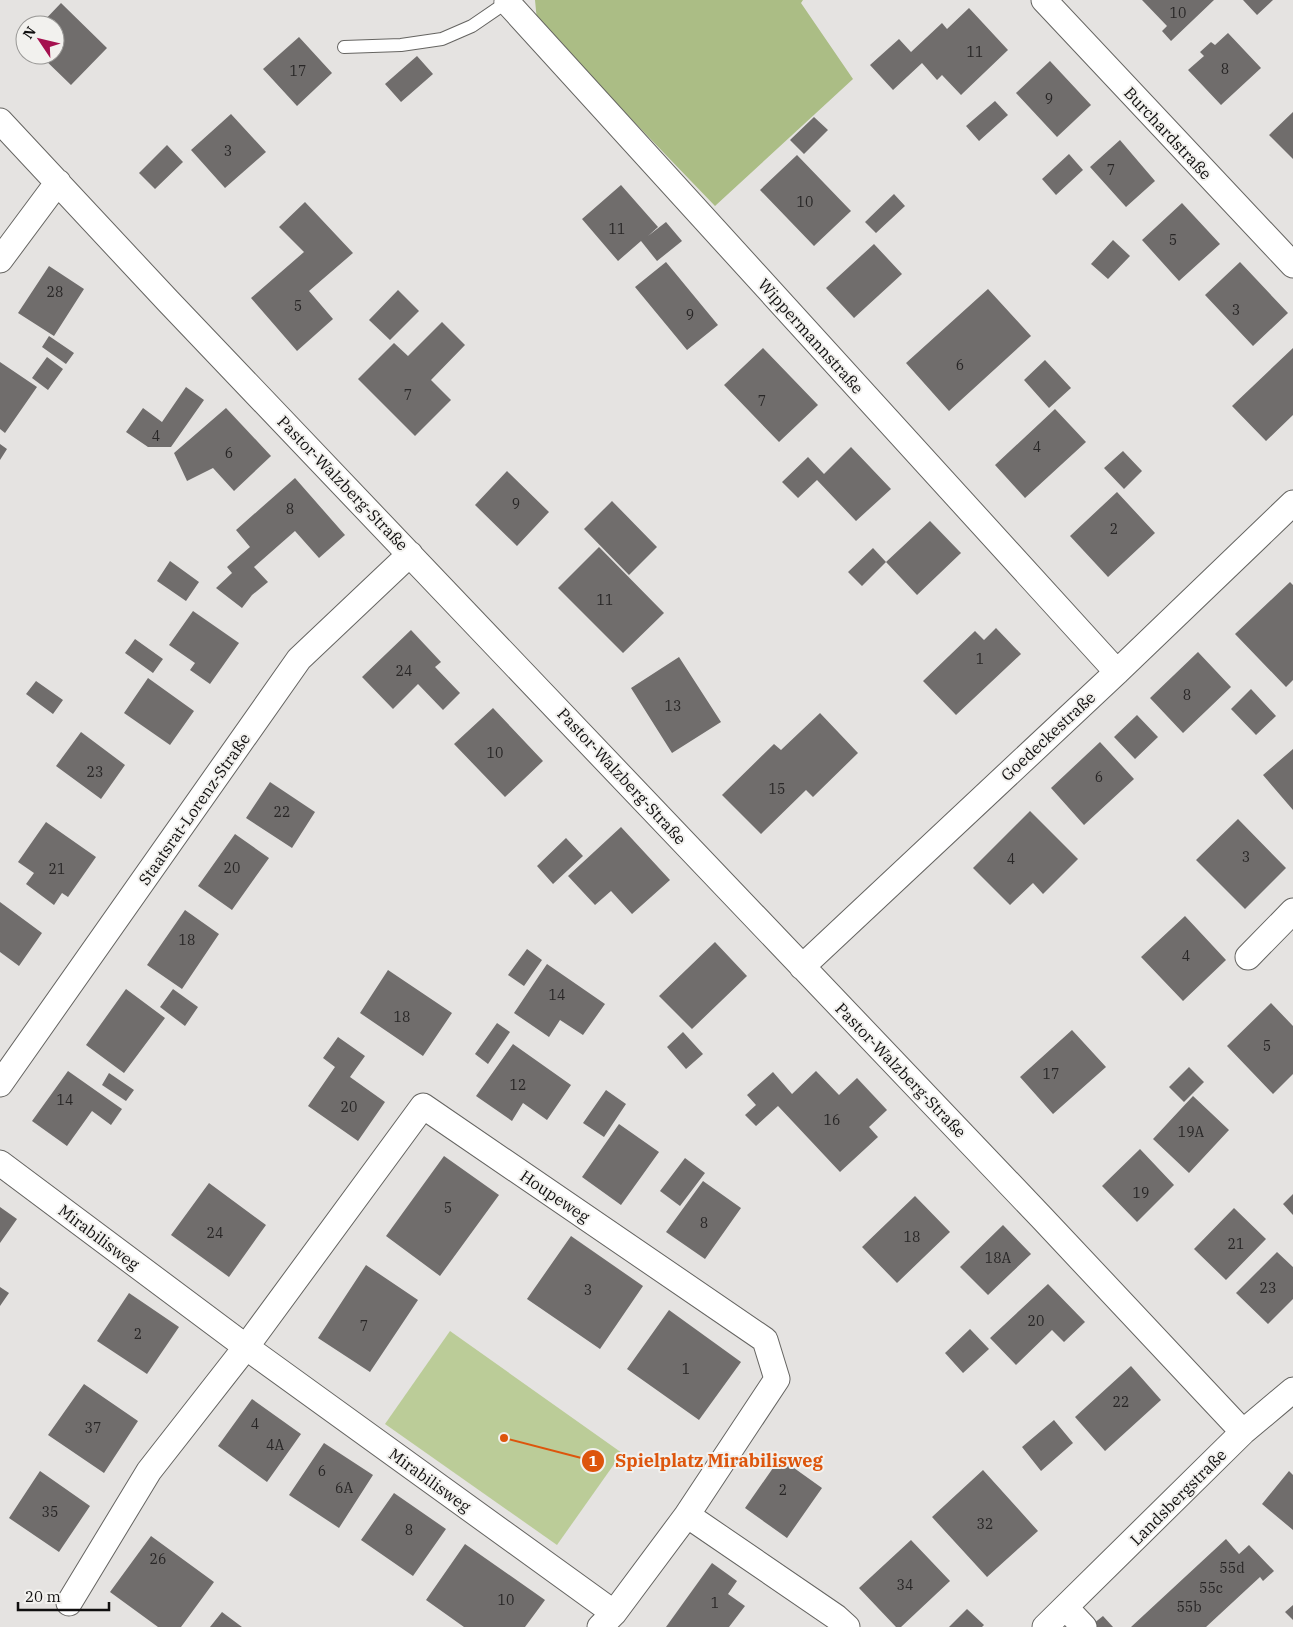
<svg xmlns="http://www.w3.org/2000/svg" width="1293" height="1627" viewBox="0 0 1293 1627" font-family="'IBM Plex Serif',serif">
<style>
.green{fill:#bbcc98}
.forest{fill:#abbd85}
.building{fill:#706d6c}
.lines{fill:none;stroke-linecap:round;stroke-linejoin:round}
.service-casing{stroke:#656461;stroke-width:14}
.minor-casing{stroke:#656461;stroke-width:27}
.service{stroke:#fff;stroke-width:12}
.minor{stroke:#fff;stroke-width:25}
.labels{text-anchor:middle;stroke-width:4;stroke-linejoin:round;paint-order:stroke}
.number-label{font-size:14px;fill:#282626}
.street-label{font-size:16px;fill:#100f0f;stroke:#f2f1ee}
.leader{fill:none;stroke:#dd550c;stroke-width:2}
.callout-dot{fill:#dd550c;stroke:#f2f1ee;stroke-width:2}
.mark-label{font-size:15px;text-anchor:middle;font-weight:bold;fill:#fff}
.callout-label{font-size:18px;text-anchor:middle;font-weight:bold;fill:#dd550c;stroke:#f2f1ee;stroke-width:4;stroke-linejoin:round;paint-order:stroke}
</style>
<rect width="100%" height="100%" fill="#e5e3e1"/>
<!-- green -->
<path class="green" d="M450 1331 622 1453 557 1545 385 1424Z"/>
<!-- forest -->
<path class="forest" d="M535 0H803L801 3 853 79 715 206 537 21Z"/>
<!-- building -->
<path class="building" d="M1142 0H1214L1171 41 1162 31 1167 26Z
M1243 0H1273L1257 15Z
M61 3 107 48 71 85 40 55H55V25H40Z
M969 8 1008 50 961 95 942 75 937 80 922 63 893 90 870 65 899 39 911 52 942 23 947 29Z
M1228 33 1261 68 1221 105 1188 70 1204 56 1200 52 1211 42 1215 45Z
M299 37 332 73 297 106 263 69Z
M417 56 433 74 401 102 385 84Z
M1050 61 1091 105 1057 137 1016 93Z
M995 101 1008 115 979 141 966 126Z
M1293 112V159L1269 135Z
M231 114 266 152 225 188 191 150Z
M814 117 828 130 804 154 790 140Z
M1120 140 1155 181 1126 207 1090 167Z
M167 145 183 162 155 189 139 173Z
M1069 154 1083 170 1056 195 1042 179Z
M797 155 851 211 814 246 760 190Z
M621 185 658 227 648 236 666 222 682 241 657 261 641 241 618 261 582 219Z
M894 194 905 206 876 233 865 222Z
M305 202 353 253 309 291 333 319 297 351 251 298 304 252 279 227Z
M1182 203 1220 244 1179 281 1142 240Z
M1113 240 1130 256 1108 279 1091 264Z
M874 244 902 274 854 318 826 288Z
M666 262 718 325 687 350 635 287Z
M1240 262 1288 313 1253 346 1205 295Z
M49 266 84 289 54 336 18 313Z
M988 289 1031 336 949 411 906 363Z
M398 290 419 311 390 340 369 320Z
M442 322 465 345 431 380 451 400 415 436 358 379 394 343 408 356Z
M49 336 74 353 66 364 42 347Z
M763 348 818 405 779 442 724 385Z
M1293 348V415L1266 441 1232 406Z
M47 357 63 369 48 390 32 378Z
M1045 360 1071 388 1049 408 1024 380Z
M0 362 37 387 5 433 0 429Z
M186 387 204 400 171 447H148L126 432 143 408 162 422Z
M226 408 271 456 234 491 213 468 187 481 174 453Z
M1055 409 1086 442 1025 498 995 465Z
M0 444 7 449 0 460Z
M851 447 891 489 856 521 817 480 798 498 782 482 808 457 824 474Z
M1123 451 1142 471 1124 489 1104 468Z
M507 471 549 512 517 546 475 505Z
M295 478 345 535 319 558 295 531 254 567 268 582 252 595 242 608 216 588 232 573 227 567 250 547 236 530Z
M1117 492 1155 533 1108 577 1070 536Z
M612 501 657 547 629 575 584 529Z
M930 521 961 553 917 595 886 562Z
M599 547 664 613 623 653 558 588Z
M873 548 886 562 862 586 848 572Z
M170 561 199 582 186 601 157 581Z
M1290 582 1293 585V680L1286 687 1235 634Z
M193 611 239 643 210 684 190 670 195 663 169 645Z
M996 628 1021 654 956 715 923 681 975 631 984 640Z
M411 630 441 662 435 667 460 693 443 710 418 684 393 709 362 677Z
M135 639 163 659 153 673 125 653Z
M1198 652 1231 687 1183 733 1150 698Z
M679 657 721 722 672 753 631 688Z
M148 678 194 711 170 745 124 713Z
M36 681 63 700 53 714 26 694Z
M1251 689 1276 716 1256 735 1231 709Z
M493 708 543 761 505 797 454 744Z
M820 713 858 753 813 797 806 790 761 834 722 795 774 744 781 750Z
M1137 715 1158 737 1135 759 1114 737Z
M81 732 125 765 101 799 56 766Z
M1100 742 1134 779 1084 825 1051 788Z
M1293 749V810L1263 775Z
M270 782 315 812 292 848 246 818Z
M1030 811 1078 859 1043 894 1033 883 1010 905 973 868Z
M1238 819 1286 868 1245 909 1196 860Z
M46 822 96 857 68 897 62 893 54 905 26 884 34 873 18 862Z
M621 827 670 880 632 914 611 891 595 905 568 876Z
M235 834 269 858 232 910 198 886Z
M566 838 583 856 553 884 537 866Z
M0 902 42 933 19 966 0 952Z
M185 910 219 934 182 989 147 965Z
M1185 916 1226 960 1183 1001 1141 957Z
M715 942 747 976 692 1029 659 996Z
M527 949 542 960 524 986 508 975Z
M547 964 605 1004 583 1035 560 1020 549 1037 514 1013Z
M388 970 452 1013 423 1056 360 1013Z
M126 989 165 1018 124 1073 86 1045Z
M173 989 198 1007 185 1026 160 1007Z
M1271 1003 1293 1026V1074L1273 1094 1227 1046Z
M497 1023 510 1032 488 1064 475 1054Z
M1072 1030 1106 1067 1053 1114 1020 1077Z
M683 1032 703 1054 686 1069 667 1047Z
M338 1037 365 1056 350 1077 385 1102 358 1141 308 1106 335 1067 323 1058Z
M513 1044 571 1085 547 1120 523 1103 512 1121 476 1096Z
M1189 1067 1204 1082 1184 1102 1169 1087Z
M68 1071 122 1109 111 1125 92 1111 67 1146 32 1121Z
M816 1071 839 1095 857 1078 887 1110 869 1127 878 1137 840 1172 778 1106 756 1126 745 1115 756 1105 747 1095 773 1072 792 1094Z
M109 1073 134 1090 126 1101 102 1085Z
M606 1090 626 1104 604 1137 583 1123Z
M1193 1096 1229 1130 1189 1173 1153 1139Z
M619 1124 659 1152 621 1205 582 1177Z
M1140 1149 1174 1185 1137 1222 1102 1186Z
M444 1156 499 1195 440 1276 386 1236Z
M685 1158 705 1173 680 1206 660 1191Z
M703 1181 741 1208 705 1259 666 1232Z
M209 1183 266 1225 229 1277 171 1235Z
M1293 1194V1215L1283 1204Z
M915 1196 950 1232 897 1283 862 1247Z
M0 1207 17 1219 0 1243Z
M1234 1208 1266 1239 1226 1280 1194 1249Z
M1003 1225 1031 1254 988 1295 960 1267Z
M571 1236 643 1286 600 1349 527 1299Z
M1277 1252 1293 1267V1299L1268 1324 1236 1293Z
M366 1265 418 1300 370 1372 318 1338Z
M1048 1284 1085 1322 1064 1342 1052 1330 1016 1365 990 1338Z
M0 1287 9 1293 0 1306Z
M129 1293 179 1327 147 1374 97 1341Z
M669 1310 741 1362 699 1420 627 1369Z
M970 1329 989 1349 963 1373 945 1353Z
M1131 1366 1161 1400 1105 1451 1075 1417Z
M84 1384 138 1421 104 1473 48 1435Z
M252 1399 301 1434 267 1482 218 1446Z
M1054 1420 1073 1443 1041 1471 1022 1447Z
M324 1443 373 1475 339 1528 289 1495Z
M780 1458 822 1488 787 1538 745 1508Z
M983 1470 1038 1531 987 1577 932 1517Z
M40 1471 90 1506 59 1552 9 1518Z
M1289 1471 1293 1475V1530L1262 1504Z
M394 1493 446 1529 413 1576 361 1540Z
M151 1536 214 1582 181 1627H158L110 1592Z
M1226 1539 1239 1554 1249 1545 1274 1571 1263 1581 1260 1577 1206 1627H1131Z
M911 1540 950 1581 901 1627H896L859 1588Z
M465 1544 545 1600 525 1627H464L426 1600Z
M712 1563 737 1581 728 1594 745 1606 729 1627H666Z
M1293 1605V1620L1285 1612Z
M967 1609 984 1625 982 1627H949Z
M222 1612 242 1627H210Z
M1103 1616 1113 1627H1096L1093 1624Z"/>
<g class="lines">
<defs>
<path id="service" d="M344 47 401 45 442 39 472 26 507 2"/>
<path id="minor" d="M508 0 507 2 1117 672
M1044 0 1293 265
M0 121 168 301 1043 1219 1243 1432
M0 260 58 182
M1248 957 1293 911
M802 967 1117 672 1293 503
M0 1084 299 659 410 554
M0 1163 246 1347 614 1613
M69 1603 149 1471 246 1347 423 1106 765 1340 777 1379 687 1515
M1066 1608 1084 1627
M600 1627 614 1613 687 1515 836 1617 847 1627
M1045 1627 1243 1432 1293 1390"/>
</defs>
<!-- service casing -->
<use href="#service" class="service-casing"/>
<!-- minor casing -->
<use href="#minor" class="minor-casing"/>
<!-- service -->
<use href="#service" class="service"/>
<!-- minor -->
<use href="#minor" class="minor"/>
</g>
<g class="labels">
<!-- number labels -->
<g class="number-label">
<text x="1178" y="18">10</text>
<text x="975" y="57">11</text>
<text x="1225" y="74">8</text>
<text x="298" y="76">17</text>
<text x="1049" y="104">9</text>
<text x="228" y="156">3</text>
<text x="1111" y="175">7</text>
<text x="805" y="207">10</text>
<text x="617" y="234">11</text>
<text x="1173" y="245">5</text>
<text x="55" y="297">28</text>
<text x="298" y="311">5</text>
<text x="1236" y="315">3</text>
<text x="690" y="320">9</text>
<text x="960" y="370">6</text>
<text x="408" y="400">7</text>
<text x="762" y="406">7</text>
<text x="156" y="441">4</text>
<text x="1037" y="452">4</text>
<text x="229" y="458">6</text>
<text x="516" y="509">9</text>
<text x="290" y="514">8</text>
<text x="1114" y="534">2</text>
<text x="605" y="605">11</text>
<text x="980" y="664">1</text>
<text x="404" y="676">24</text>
<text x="1187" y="700">8</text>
<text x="673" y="711">13</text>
<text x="495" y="758">10</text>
<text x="95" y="777">23</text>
<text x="1099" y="782">6</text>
<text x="777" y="794">15</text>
<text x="282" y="817">22</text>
<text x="1246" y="862">3</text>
<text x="1011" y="864">4</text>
<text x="232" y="873">20</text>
<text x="57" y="874">21</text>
<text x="187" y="945">18</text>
<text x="1186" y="961">4</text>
<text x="557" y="1000">14</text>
<text x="402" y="1022">18</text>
<text x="1267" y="1051">5</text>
<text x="1051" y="1079">17</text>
<text x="518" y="1090">12</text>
<text x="65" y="1105">14</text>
<text x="349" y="1112">20</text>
<text x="832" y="1125">16</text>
<text x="1191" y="1137">19A</text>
<text x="1141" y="1198">19</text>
<text x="448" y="1213">5</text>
<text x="704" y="1228">8</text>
<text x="215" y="1238">24</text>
<text x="912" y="1242">18</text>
<text x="1236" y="1249">21</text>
<text x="998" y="1263">18A</text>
<text x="1268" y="1293">23</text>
<text x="588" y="1295">3</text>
<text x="1036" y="1326">20</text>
<text x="364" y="1331">7</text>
<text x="138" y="1339">2</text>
<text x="686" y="1374">1</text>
<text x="1121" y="1407">22</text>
<text x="255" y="1429">4</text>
<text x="93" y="1433">37</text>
<text x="275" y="1450">4A</text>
<text x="322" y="1476">6</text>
<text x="344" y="1493">6A</text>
<text x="783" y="1495">2</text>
<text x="50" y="1517">35</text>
<text x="985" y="1529">32</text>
<text x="409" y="1535">8</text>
<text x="158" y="1564">26</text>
<text x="1232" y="1573">55d</text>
<text x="905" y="1590">34</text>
<text x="1211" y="1593">55c</text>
<text x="506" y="1605">10</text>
<text x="715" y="1608">1</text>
<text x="1189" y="1612">55b</text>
</g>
<!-- street labels -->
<g class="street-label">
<text transform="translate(1168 133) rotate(47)" y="6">Burchardstraße</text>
<text transform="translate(811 336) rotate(48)" y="6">Wippermannstraße</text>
<text transform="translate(343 483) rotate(46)" y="6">Pastor-Walzberg-Straße</text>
<text transform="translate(1048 736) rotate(-43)" y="6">Goedeckestraße</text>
<text transform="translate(622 776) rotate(47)" y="6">Pastor-Walzberg-Straße</text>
<text transform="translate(194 809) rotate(-55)" y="6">Staatsrat-Lorenz-Straße</text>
<text transform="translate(901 1070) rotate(46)" y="6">Pastor-Walzberg-Straße</text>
<text transform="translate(555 1196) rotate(34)" y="6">Houpeweg</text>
<text transform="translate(99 1237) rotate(37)" y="6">Mirabilisweg</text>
<text transform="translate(430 1480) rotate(36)" y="6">Mirabilisweg</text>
<text transform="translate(1178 1497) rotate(-45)" y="6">Landsbergstraße</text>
</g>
</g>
<!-- callouts -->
<path class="leader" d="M504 1438L593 1461"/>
<g class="callout-dot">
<circle cx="504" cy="1438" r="5"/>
<circle cx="593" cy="1461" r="12"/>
</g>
<g class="mark-label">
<text x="593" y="1466">1</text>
</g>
<g class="callout-label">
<text x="719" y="1467">Spielplatz Mirabilisweg</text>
</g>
<!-- north arrow -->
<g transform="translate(40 40) rotate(305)"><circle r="24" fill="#f2f1ee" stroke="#989795"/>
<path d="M0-4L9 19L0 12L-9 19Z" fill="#a5114f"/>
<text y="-8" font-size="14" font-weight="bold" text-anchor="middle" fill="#100f0f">N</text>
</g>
<!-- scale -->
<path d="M18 1602v8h91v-8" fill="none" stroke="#100f0f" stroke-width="2.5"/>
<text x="25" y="1602" font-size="15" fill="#100f0f" stroke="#f2f1ee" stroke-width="4" paint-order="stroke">20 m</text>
</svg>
